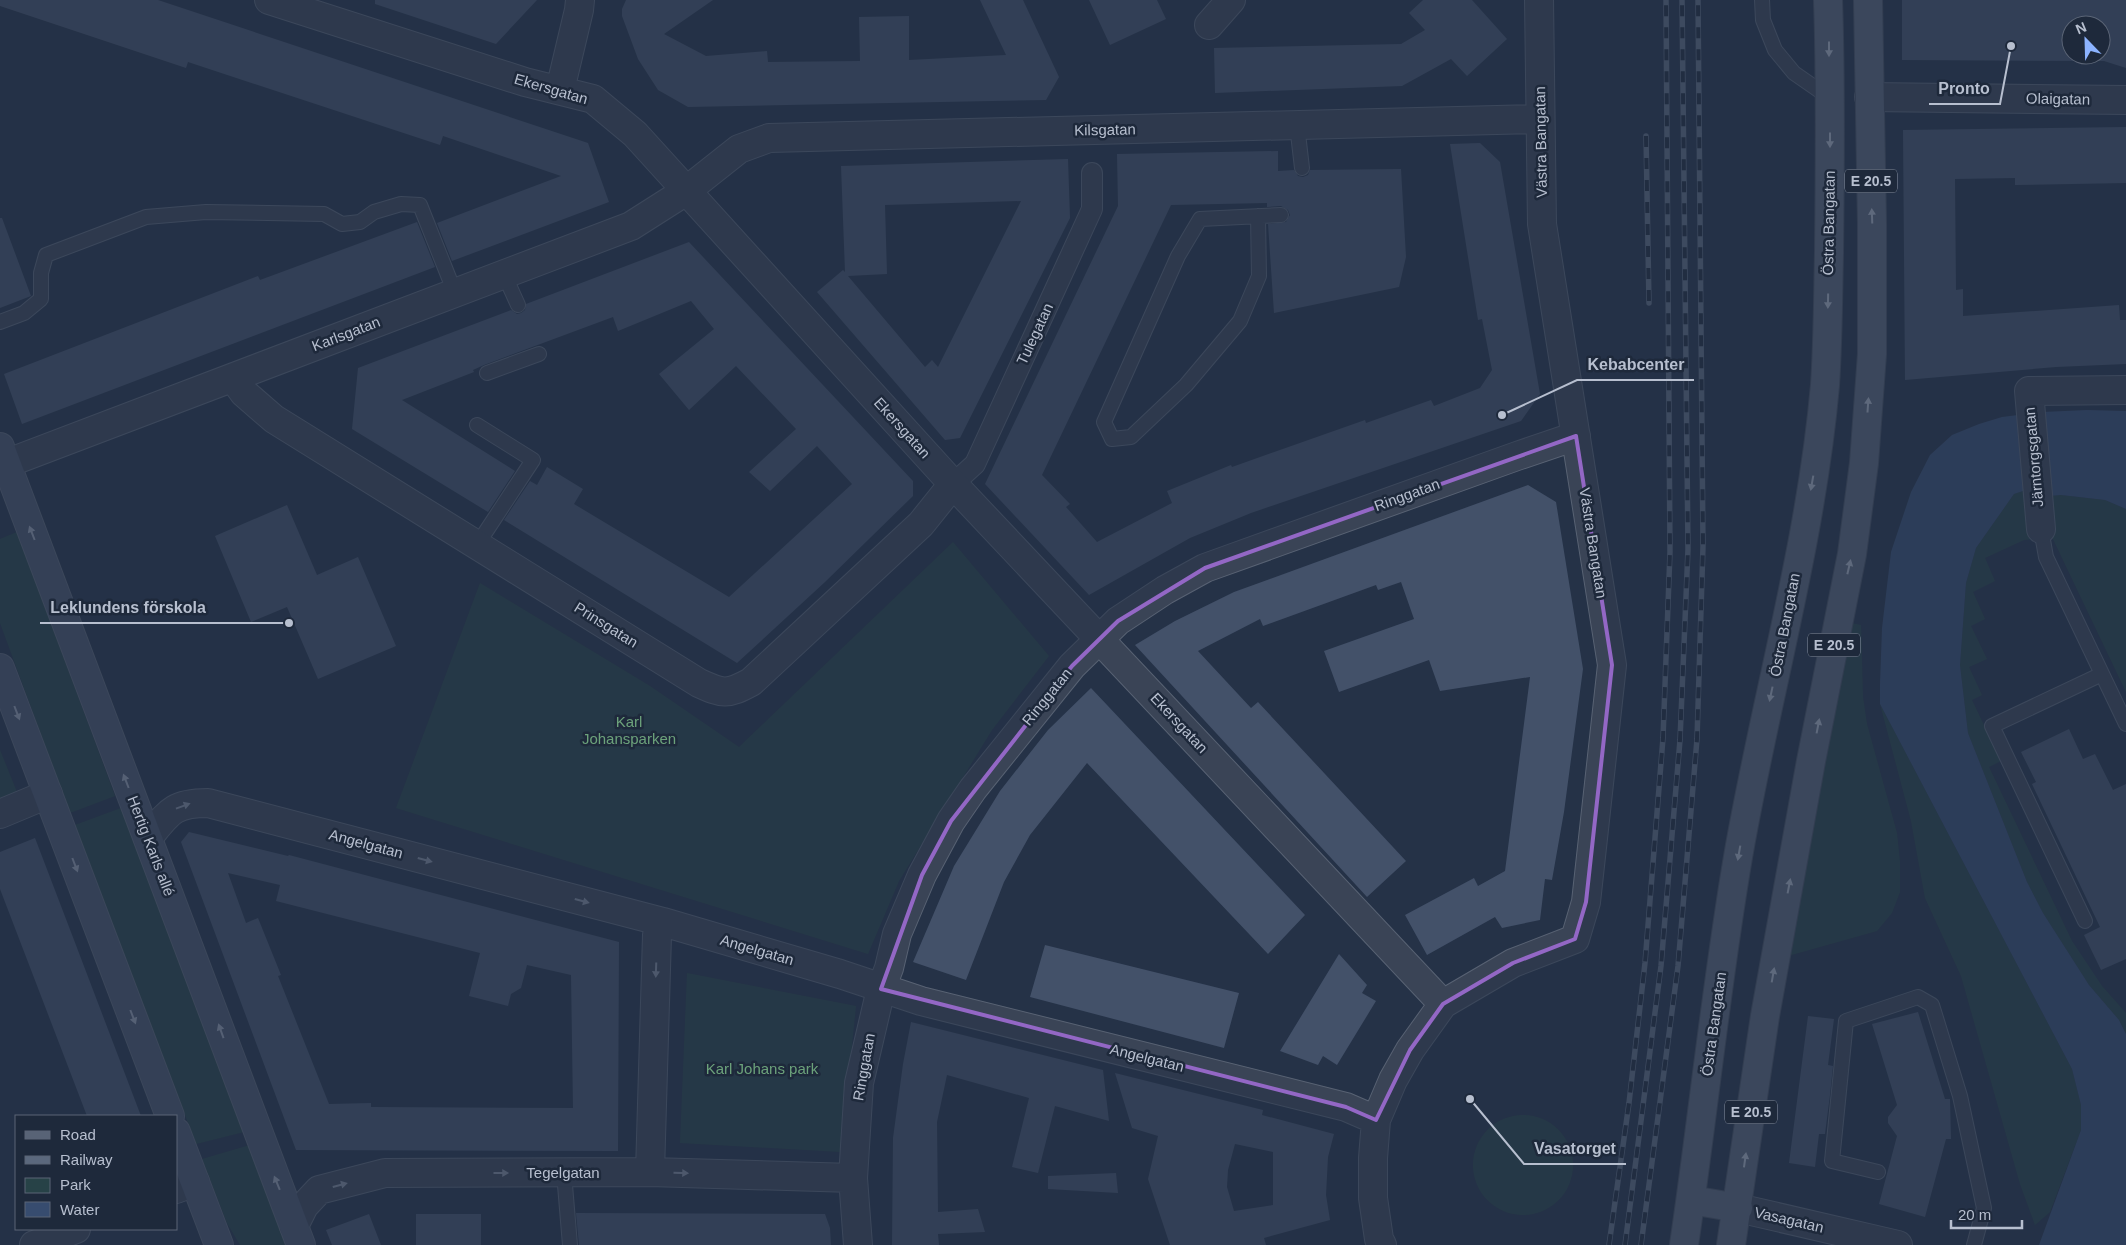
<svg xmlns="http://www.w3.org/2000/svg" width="2126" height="1245" viewBox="0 0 2126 1245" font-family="Helvetica,sans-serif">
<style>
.green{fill:#274247}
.water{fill:#374c6f}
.building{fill:#435169;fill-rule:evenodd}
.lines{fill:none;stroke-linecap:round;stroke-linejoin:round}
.service-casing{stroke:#586273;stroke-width:16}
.pedestrian-casing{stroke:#586273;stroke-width:22}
.minor-casing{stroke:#586273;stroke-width:30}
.secondary-casing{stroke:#586273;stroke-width:30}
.primary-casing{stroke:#434d5f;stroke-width:30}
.service{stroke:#3a4456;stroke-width:14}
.pedestrian{stroke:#3a4456;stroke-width:20}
.minor{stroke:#3a4456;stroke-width:28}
.secondary{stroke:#475269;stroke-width:28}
.primary{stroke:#586376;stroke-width:28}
.rail-casing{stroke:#5b687d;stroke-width:5.5}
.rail{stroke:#1e293b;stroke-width:4;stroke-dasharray:11;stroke-linecap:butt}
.oneway{fill:#a4adbd}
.oneway2{fill:#9099ab}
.oneway3{fill:#7f8899}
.marked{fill:none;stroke:#9367c5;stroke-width:4;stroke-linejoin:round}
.labels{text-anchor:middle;stroke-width:5;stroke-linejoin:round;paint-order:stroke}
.shield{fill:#1e293b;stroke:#8992a3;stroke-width:1}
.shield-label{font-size:14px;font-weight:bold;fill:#b7bfcf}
.street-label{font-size:15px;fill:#b7bfcf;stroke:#1e293b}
.park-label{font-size:15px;fill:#6ca27b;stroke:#1e293b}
.leader{fill:none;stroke:#b7bfcf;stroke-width:2}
.callout-dot{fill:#b7bfcf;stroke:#1e293b;stroke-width:2}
.callout-label{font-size:16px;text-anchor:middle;font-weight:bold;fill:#b7bfcf;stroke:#1e293b;stroke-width:5;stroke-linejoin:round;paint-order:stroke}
</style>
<rect width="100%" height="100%" fill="#253247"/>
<!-- green -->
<path class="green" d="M2023 491 2050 496 2061 495 2105 500 2126 509V692L2052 537 2024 540 1985 558 1995 581 1973 592 1985 619 1971 626 1987 659 1969 667 1982 695 1972 700 2001 761 1989 767 2072 941 2102 986 2126 1013V1034L2119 1020 2089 985 2043 913 2027 882 1968 733 1960 665 1966 583 1976 548 2014 494Z
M17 532 115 796 70 813 0 623V539Z
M953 542 1049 656 992 730 899 881 868 954 396 808 480 583 650 686 739 747Z
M1851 623 1861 625 1863 697 1867 724 1897 833 1900 862V892L1892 913 1877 931 1788 956Z
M1880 704 2072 1069 2081 1105V1130L2050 1212 2035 1225 2020 1184 1961 976 1925 898 1911 821Z
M0 750 19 797 0 804Z
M121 808 244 1132 196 1144 75 825Z
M687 973 856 1006 841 1152 680 1143Z
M1473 1165a50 50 0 1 1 100 0a50 50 0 1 1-100 0Z
M250 1145 288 1245H240L227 1223 202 1159Z"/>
<!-- water -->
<path class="water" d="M2087 410 2126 411V509L2105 500 2061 495 2050 496 2023 491 2014 494 1976 548 1966 583 1960 665 1968 733 2027 882 2043 913 2089 985 2119 1020 2126 1034V1245H2039L2081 1130V1105L2072 1069 1880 704V684L1882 628 1891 552 1911 492 1930 455 1952 435 1979 424 2002 417 2042 412Z"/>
<!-- building -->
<path class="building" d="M0 0H158L588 143 609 202 452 261 437 223 561 176 443 136 440 145 188 62 186 68 0 6Z
M375 0H537L496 44 375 4Z
M626 0H713L664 34 706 56 767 51 768 62 860 61 859 17 909 16V60L1006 55 980 0H1023L1059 77 1046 100 688 107 658 90 638 59 622 16V9Z
M1089 0H1157L1166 19 1110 45Z
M1423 0H1472L1507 39 1467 76 1451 59 1402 86 1215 93 1214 48 1401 44 1425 30 1409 13Z
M1902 0H2126V68L2104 61 1902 60ZM2071 25H2101V55H2071Z
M2126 127V183L2015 185V178L1955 179 1956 290 1963 289V316L2119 305 2120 320H2126V364L2056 367 1905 380 1903 130Z
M1480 143 1500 162 1540 394 1521 421 1251 513 1190 538 1089 595 985 484 1118 206 1117 154 1278 151V171L1294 170 1298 176 1303 177 1308 175 1310 170 1401 169 1406 257 1399 287 1274 313 1268 224 1286 222 1290 215 1288 210 1281 206 1267 207V203L1171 205 1042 475 1070 504 1066 507 1097 542 1172 503 1167 491 1231 465 1232 467 1365 420 1366 423 1431 400 1434 406 1480 388 1492 370 1482 319 1478 320 1450 144Z
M1068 159 1070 218 960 438 945 440 817 292 843 270 845 272 841 166ZM1021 201 938 367 932 360 925 367 848 276 887 274 885 205Z
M0 218H2L31 296 0 308Z
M417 222 435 267 22 424 4 374 258 276 260 280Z
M689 242 913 481V496L825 582 737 663 504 520 530 481 537 485 547 467 583 489 574 504 729 597 852 484 817 446 770 491 749 472 796 429 736 366 689 410 659 374 714 329 691 301 618 331 613 317 484 365 473 370 474 372 402 400 515 471 488 512 352 429 358 368 511 310 517 314 521 313 525 310 526 304Z
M1528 485 1556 502 1583 669 1564 812 1552 880 1545 879 1540 920 1502 928 1495 917 1427 955 1405 915 1474 878 1478 886 1505 871 1530 677 1440 691 1429 660 1339 692 1324 651 1414 619 1401 582 1378 590 1376 585 1263 626 1260 619 1198 651 1251 708 1258 702 1406 861 1367 897 1135 645 1175 621 1234 592Z
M287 505 317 575 358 557 396 646 318 679 287 607 251 622 215 536Z
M1091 688 1305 915 1268 954 1087 763 1030 835 1004 882 966 980 913 962 954 866 1000 791 1048 730Z
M2069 729 2083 759 2095 754 2113 790 2126 784V959L2101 970 2084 935 2100 927 2032 784 2036 782 2021 752Z
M189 832 288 856 289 855 619 942 618 1151 296 1150 181 842ZM228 873 280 885 276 901 480 953 469 996 508 1006 511 994 521 988 527 965 571 975 573 1108 371 1107V1103L329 1104 278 976 281 975 258 918 246 923Z
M35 838 74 940 141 1116H87L0 889V852Z
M1045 945 1239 993 1224 1048 1030 997Z
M1339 954 1367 985 1362 993 1376 1001 1337 1065 1323 1056 1318 1065 1280 1051Z
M1918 1012 1945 1099H1950L1951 1139H1946L1925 1217 1879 1204 1897 1136 1888 1123V1117L1897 1105 1872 1024Z
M1808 1016 1834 1019 1828 1065 1833 1066 1830 1095 1825 1134H1819L1815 1167 1789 1163Z
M911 1022 1103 1070 1109 1121 1055 1106 1038 1173 1012 1167 1029 1098 947 1075 937 1122 938 1212 978 1209 985 1232 938 1234 939 1245H892L893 1138 903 1064Z
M1115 1073 1263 1110 1262 1115 1334 1134 1328 1157 1326 1195 1330 1220 1264 1238 1266 1245H1170L1148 1179 1158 1136 1132 1128ZM1235 1144 1273 1152V1205L1234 1211 1227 1187 1228 1170Z
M1116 1173 1118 1193 1048 1189V1176Z
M576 1213 825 1214 830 1228 831 1245H579Z
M369 1214 381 1245H332L326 1230Z
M416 1214H481V1245H416Z"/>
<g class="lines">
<defs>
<path id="service" d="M1762 0 1763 20 1775 50 1794 73 1830 98
M1297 125 1302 168
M1258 216 1259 276 1240 321 1186 385 1131 437 1112 439 1104 422 1178 256 1200 219 1281 215
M504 274 518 305
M0 322 24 313 41 299V273L46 255 146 217 206 212 324 214 342 224 360 222 374 212 401 204 420 205 455 293
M487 373 539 354
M477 425 533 460 477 545
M2041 529 2046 557 2126 724
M2085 921 1992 726 2102 674
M1878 1172 1832 1161 1846 1021 1918 997 1932 1005 1960 1096 1984 1208 1974 1245
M564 1173 570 1245"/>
<path id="pedestrian" d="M953 484 975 464 1092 209V173"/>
<path id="minor" d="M269 0 525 82 593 99 635 134 953 484 1443 1004
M1209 25 1231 0
M560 90 579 10 580 0
M1869 97 2126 100
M233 378 244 393 274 419 699 683C723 694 727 695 751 682L921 524 953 484
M0 466 631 226 686 191 739 149 769 138 1540 119
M2041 529 2029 391 2126 390
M0 814 48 794
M148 838C169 812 173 803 208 803L663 922 840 974 921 1001 1346 1107 1376 1120
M650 1172 657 935 663 922
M176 1189 195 1182
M1738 1208 1898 1245
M294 1226 304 1206 319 1190 385 1173 650 1172 853 1178
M34 1245 76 1229
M858 1245 853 1178 859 1083 881 989 889 968 897 934 922 875 951 821 973 789 1072 666 1118 621 1165 590 1205 568 1517 456 1576 436
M1382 1245 1379 1239 1373 1198V1158L1376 1120 1393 1080 1410 1050 1443 1004 1513 963 1575 939 1586 902 1612 665 1542 224 1539 0"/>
<path id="secondary" d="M0 447 301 1245
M0 668 170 1116
M176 1132 219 1245"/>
<path id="primary" d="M1691 1200 1738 1208
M1684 1245C1703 1116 1716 986 1738 857 1765 700 1811 545 1825 385 1828 341 1828 297 1829 253 1830 168 1831 84 1828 0
M1731 1245 1765 1016 1811 761 1852 554 1864 463 1872 354V224L1868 0"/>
</defs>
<!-- service casing -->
<use href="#service" class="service-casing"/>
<!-- pedestrian casing -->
<use href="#pedestrian" class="pedestrian-casing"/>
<!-- minor casing -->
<use href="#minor" class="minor-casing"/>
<!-- secondary casing -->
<use href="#secondary" class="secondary-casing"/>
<!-- primary casing -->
<use href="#primary" class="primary-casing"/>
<!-- service -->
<use href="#service" class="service"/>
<!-- pedestrian -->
<use href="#pedestrian" class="pedestrian"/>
<!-- minor -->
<use href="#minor" class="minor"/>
<!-- secondary -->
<use href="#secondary" class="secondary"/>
<!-- primary -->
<use href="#primary" class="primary"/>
<defs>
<path id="rail" d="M1646 136 1649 303
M1609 1245 1629 1103 1645 963 1663 738 1670 552 1666 0
M1625 1245 1661 966 1680 740 1688 549 1682 0
M1641 1245 1678 966 1697 739 1703 546 1698 0"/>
</defs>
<!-- rail casing -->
<use href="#rail" class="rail-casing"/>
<!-- rail -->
<use href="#rail" class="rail"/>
</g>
<!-- one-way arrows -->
<defs><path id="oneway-solid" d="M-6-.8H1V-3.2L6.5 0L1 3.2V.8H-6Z" transform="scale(1.25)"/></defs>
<g class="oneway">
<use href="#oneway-solid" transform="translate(1829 49) rotate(90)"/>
<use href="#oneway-solid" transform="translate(1830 140) rotate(90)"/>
<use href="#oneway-solid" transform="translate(1872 216) rotate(-92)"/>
<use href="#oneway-solid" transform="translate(1828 301) rotate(91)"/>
<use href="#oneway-solid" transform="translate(1868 405) rotate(-86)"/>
<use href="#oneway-solid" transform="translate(1812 483) rotate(100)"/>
<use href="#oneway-solid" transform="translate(1849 567) rotate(-77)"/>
<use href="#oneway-solid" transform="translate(1771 694) rotate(102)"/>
<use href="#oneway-solid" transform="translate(1818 726) rotate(-79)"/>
<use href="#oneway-solid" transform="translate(1739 853) rotate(100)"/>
<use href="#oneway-solid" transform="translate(1789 886) rotate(-79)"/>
<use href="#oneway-solid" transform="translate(1773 975) rotate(-80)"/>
<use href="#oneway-solid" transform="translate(1745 1160) rotate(-82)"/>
</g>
<g class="oneway2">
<use href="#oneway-solid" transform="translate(32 533) rotate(-111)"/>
<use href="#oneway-solid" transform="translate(17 713) rotate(69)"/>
<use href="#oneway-solid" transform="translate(126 781) rotate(-111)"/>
<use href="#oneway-solid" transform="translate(75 865) rotate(69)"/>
<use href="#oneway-solid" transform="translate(133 1017) rotate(69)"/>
<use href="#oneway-solid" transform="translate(221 1031) rotate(-110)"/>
<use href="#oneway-solid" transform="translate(277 1183) rotate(-112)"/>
</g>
<g class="oneway3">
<use href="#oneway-solid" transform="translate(183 806) rotate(-20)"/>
<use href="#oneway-solid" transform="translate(425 860) rotate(15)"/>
<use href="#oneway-solid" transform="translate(582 901) rotate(15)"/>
<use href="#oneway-solid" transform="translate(656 970) rotate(92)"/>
<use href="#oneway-solid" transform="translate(501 1173)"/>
<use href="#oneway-solid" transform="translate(681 1173) rotate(2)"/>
<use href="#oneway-solid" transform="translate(340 1185) rotate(-15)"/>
</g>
<!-- marked area -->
<path d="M0 0H2126V1245H0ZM1576 436 1612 665 1586 902 1575 939 1513 963 1443 1004 1410 1050 1376 1120 1346 1107 881 989 922 875 951 821 1072 666 1118 621 1205 568Z" fill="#253247" fill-opacity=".55" fill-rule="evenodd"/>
<path class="marked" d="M1576 436 1612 665 1586 902 1575 939 1513 963 1443 1004 1410 1050 1376 1120 1346 1107 881 989 922 875 951 821 1072 666 1118 621 1205 568Z"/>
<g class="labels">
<!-- shield labels -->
<g class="shield">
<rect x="1845" y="169.5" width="52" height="23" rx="4"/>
<rect x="1808" y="633.5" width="52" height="23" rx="4"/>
<rect x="1725" y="1100.5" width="52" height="23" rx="4"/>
</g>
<g class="shield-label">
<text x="1871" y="186">E 20.5</text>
<text x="1834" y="650">E 20.5</text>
<text x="1751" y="1117">E 20.5</text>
</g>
<!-- street labels -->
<g class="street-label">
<text transform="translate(551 89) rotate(16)" y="5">Ekersgatan</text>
<text transform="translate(2058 99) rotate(1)" y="5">Olaigatan</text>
<text transform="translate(1105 130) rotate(-1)" y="5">Kilsgatan</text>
<text transform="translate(1541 142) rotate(-91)" y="5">Västra Bangatan</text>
<text transform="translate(1829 223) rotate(-89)" y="5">Östra Bangatan</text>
<text transform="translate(346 334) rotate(-21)" y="5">Karlsgatan</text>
<text transform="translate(1035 334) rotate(-65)" y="5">Tulegatan</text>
<text transform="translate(902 428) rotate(48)" y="5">Ekersgatan</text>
<text transform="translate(2034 457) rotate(-95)" y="5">Järntorgsgatan</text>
<text transform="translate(1407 495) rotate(-20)" y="5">Ringgatan</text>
<text transform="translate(1593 543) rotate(81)" y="5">Västra Bangatan</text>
<text transform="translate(606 625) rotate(32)" y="5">Prinsgatan</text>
<text transform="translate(1785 625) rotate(-79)" y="5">Östra Bangatan</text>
<text transform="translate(1047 697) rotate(-51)" y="5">Ringgatan</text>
<text transform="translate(1179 723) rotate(47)" y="5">Ekersgatan</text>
<text transform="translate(366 844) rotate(15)" y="5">Angelgatan</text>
<text transform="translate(151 846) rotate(69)" y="5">Hertig Karls allé</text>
<text transform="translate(757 950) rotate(16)" y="5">Angelgatan</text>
<text transform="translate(1714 1024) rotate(-82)" y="5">Östra Bangatan</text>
<text transform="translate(1147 1058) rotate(14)" y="5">Angelgatan</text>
<text transform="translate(864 1067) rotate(-80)" y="5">Ringgatan</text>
<text x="563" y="1178">Tegelgatan</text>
<text transform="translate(1789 1220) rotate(13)" y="5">Vasagatan</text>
</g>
<!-- park labels -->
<g class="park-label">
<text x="629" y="727">Karl<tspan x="629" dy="17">Johansparken</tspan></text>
<text x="762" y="1074">Karl Johans park</text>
</g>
</g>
<!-- callouts -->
<path class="leader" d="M2011 46L2000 104H1929M1502 415L1577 380H1694M289 623L216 623H40M1470 1099L1524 1164H1626"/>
<g class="callout-dot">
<circle cx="2011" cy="46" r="5"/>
<circle cx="1502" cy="415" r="5"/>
<circle cx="289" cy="623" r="5"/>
<circle cx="1470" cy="1099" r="5"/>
</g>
<g class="callout-label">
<text x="1964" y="94">Pronto</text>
<text x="1636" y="370">Kebabcenter</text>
<text x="128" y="613">Leklundens förskola</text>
<text x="1575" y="1154">Vasatorget</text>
</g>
<!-- legend -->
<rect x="15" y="1115" width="162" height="115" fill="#1e293b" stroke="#5b6576"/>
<rect x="25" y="1131" width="25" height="8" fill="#586376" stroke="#5b6576"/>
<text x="60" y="1140" font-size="15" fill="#b7bfcf">Road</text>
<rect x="25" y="1156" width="25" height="8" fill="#5b687d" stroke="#5b6576"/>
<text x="60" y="1165" font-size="15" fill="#b7bfcf">Railway</text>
<rect x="25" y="1178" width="25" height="15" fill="#274247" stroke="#5b6576"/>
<text x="60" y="1190" font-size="15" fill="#b7bfcf">Park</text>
<rect x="25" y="1202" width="25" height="15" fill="#374c6f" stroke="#5b6576"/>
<text x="60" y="1215" font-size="15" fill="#b7bfcf">Water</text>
<!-- north arrow -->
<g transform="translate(2086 40) rotate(337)"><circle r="24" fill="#1e293b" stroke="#5b6576"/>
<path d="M0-4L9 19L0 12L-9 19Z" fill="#8cb3ff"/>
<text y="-8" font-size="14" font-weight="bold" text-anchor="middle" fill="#b7bfcf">N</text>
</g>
<!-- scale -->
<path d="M1951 1220v8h71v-8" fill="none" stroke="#b7bfcf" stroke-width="2.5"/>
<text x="1958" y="1220" font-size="15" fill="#b7bfcf" stroke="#1e293b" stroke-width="4" paint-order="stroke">20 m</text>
</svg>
